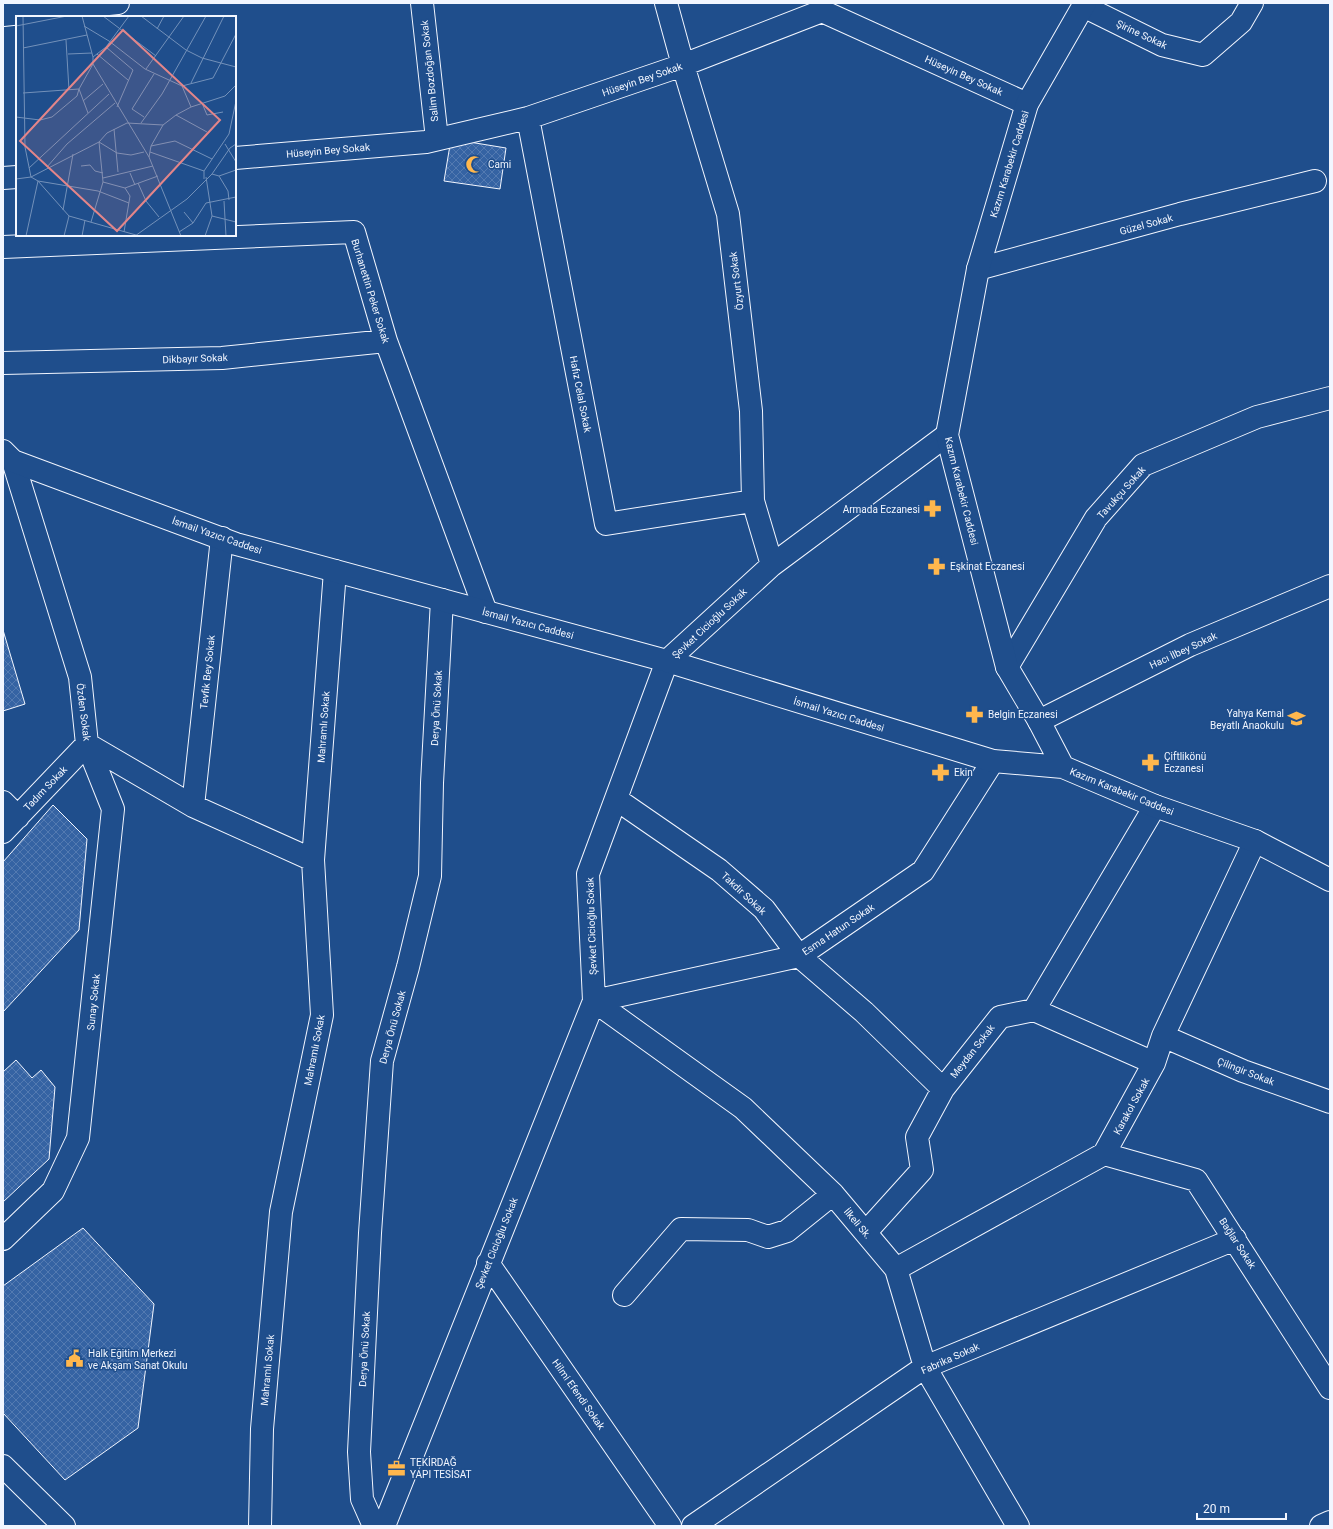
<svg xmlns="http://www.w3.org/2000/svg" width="1333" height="1529" viewBox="0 0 1333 1529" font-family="Roboto,sans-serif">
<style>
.building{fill:url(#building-cross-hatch);stroke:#f2f6ff}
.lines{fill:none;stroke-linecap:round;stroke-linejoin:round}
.street-casing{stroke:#f2f6ff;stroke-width:24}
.secondary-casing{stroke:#f2f6ff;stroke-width:24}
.street{stroke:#1f4e8c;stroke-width:22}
.secondary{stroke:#1f4e8c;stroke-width:22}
.labels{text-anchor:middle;stroke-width:3;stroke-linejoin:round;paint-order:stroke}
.street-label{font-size:10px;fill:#f2f6ff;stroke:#1f4e8c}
.poi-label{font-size:10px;fill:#f2f6ff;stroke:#1f4e8c;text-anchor:start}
.inset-road{fill:none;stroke:#7391ba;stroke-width:1}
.view{fill:#e38589;fill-opacity:0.15;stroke:#e38589;stroke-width:2}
.inset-edge{fill:none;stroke:#f2f6ff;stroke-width:2}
</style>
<defs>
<pattern id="building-cross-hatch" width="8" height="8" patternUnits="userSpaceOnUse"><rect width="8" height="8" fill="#3563a3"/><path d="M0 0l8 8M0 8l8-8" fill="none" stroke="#537ab1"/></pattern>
</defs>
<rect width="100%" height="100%" fill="#1f4e8c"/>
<!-- building -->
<path class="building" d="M451 139 506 148 500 189 444 181Z
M3 630 25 704 3 711Z
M53 805 87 839 79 930 3 1012V862Z
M16 1060 32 1078 41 1070 55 1087 49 1159 3 1202V1072Z
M83 1228 154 1304 138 1428 65 1480 3 1413V1286Z"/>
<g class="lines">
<defs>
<path id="street" d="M422 3 437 139
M666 3 683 65 728 214 751 411 753 501 772 565
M1083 6 1162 45 1203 55 1241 22 1252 3
M3 15 118 3
M528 118 606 524 753 501
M235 158 426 142 528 118 683 65 822 11 1027 104
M3 178 17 177
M3 247 354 232 386 341 486 612
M978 269 1180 214 1315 181
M3 363 222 358 386 341
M13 461 80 677 87 744 193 806 313 860
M1007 667 1096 518 1143 465 1257 417 1330 398
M1039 721 1190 645 1330 586
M616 799 719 870 764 909 799 956 864 1012 943 1089
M3 802 18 817
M193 806 222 538
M3 832 87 744 113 809 78 1138 53 1191 3 1239
M594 1001 743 1108 833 1194 896 1269 925 1367 1018 1526
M594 1001 799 956 923 871 993 761
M1034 1010 1154 1063
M1163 1036 1243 1071 1330 1102
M1104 1154 1196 1180 1330 1388
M866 1232 922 1170 917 1137 943 1089 1000 1017 1034 1010 1155 806
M488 1263 670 1526
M896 1269 1104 1154 1154 1063 1163 1036 1255 841
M624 1295 681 1229 748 1230 768 1237 787 1231 833 1194
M3 1466 64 1526
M260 1526 262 1429 281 1212 322 1015 313 860 335 571
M374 1526 362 1499 359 1452 370 1233 382 1061 408 967 430 876 432 783 442 600
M384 1526 594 1001 588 874 667 661 772 565 947 435
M693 1526 925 1367 1235 1239
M1321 1526 1330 1522"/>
<path id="secondary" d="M1085 3 1027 104 978 269 947 435 1007 667 1039 721 1063 767 1155 806 1255 841 1330 880
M3 451 13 461 236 544 667 661 993 761 1063 767"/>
</defs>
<!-- street casing -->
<use href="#street" class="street-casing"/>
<!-- secondary casing -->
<use href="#secondary" class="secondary-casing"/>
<!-- street -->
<use href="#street" class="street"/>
<!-- secondary -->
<use href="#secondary" class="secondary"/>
</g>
<!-- icons -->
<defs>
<symbol id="mosque-bare" viewBox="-9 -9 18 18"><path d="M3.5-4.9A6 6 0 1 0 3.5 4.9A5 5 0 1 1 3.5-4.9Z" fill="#ffb74d" stroke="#1f4e8c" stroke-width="2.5" paint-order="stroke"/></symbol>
<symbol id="pharmacy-bare" viewBox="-9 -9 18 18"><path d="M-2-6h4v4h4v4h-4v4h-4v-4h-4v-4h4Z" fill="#ffb74d" stroke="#1f4e8c" stroke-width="2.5" paint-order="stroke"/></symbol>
<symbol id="school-bare" viewBox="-9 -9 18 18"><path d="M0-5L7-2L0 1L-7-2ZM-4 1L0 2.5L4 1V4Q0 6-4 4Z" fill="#ffb74d" stroke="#1f4e8c" stroke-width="2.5" paint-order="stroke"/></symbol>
<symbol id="civic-bare" viewBox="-9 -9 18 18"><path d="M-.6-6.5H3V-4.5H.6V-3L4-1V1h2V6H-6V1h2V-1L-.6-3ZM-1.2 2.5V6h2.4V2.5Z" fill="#ffb74d" stroke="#1f4e8c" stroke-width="2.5" paint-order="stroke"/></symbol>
<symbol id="office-bare" viewBox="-9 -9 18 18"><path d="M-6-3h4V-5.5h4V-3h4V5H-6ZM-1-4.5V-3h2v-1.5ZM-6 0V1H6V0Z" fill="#ffb74d" stroke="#1f4e8c" stroke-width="2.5" paint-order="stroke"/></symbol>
</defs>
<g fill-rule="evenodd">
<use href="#mosque-bare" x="462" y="152" width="25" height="25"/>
<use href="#pharmacy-bare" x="920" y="496" width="25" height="25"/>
<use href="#pharmacy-bare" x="924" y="554" width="25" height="25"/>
<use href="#pharmacy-bare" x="962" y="702" width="25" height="25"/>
<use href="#school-bare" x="1284" y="706" width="25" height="25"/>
<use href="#pharmacy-bare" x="1138" y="750" width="25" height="25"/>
<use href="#pharmacy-bare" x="928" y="760" width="25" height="25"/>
<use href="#civic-bare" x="62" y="1346" width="25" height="25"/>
<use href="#office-bare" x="384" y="1456" width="25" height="25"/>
</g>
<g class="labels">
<!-- street labels -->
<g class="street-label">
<text transform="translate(1142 34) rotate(25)" y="4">Şirine Sokak</text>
<text transform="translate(429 71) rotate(-96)" y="4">Salim Bozdoğan Sokak</text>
<text transform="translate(964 75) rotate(24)" y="4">Hüseyin Bey Sokak</text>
<text transform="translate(642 79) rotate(-19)" y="4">Hüseyin Bey Sokak</text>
<text transform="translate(328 150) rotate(-5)" y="4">Hüseyin Bey Sokak</text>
<text transform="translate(1009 164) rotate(-73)" y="4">Kazım Karabekir Caddesi</text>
<text transform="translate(1146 224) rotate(-15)" y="4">Güzel Sokak</text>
<text transform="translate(736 281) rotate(-97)" y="4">Özyurt Sokak</text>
<text transform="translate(371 291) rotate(73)" y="4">Burhanettin Peker Sokak</text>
<text transform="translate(195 358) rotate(-2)" y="4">Dikbayır Sokak</text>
<text transform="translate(581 394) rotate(79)" y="4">Hafız Celal Sokak</text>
<text transform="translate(962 491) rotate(76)" y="4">Kazım Karabekir Caddesi</text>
<text transform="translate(1121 492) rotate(-48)" y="4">Tavukçu Sokak</text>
<text transform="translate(217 535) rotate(19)" y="4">İsmail Yazıcı Caddesi</text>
<text transform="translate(528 623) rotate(15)" y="4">İsmail Yazıcı Caddesi</text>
<text transform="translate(709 623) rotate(-43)" y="4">Şevket Cicioğlu Sokak</text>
<text transform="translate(1183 650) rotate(-25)" y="4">Hacı İlbey Sokak</text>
<text transform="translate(207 672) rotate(-84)" y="4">Tevfik Bey Sokak</text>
<text transform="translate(436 708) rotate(-87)" y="4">Derya Önü Sokak</text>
<text transform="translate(84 712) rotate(83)" y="4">Özden Sokak</text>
<text transform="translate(839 714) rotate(17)" y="4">İsmail Yazıcı Caddesi</text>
<text transform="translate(323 727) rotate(-86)" y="4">Mahramlı Sokak</text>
<text transform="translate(45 788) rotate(-46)" y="4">Tadım Sokak</text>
<text transform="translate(1122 791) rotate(22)" y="4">Kazım Karabekir Caddesi</text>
<text transform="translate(744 893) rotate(43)" y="4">Takdir Sokak</text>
<text transform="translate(591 926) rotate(-92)" y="4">Şevket Cicioğlu Sokak</text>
<text transform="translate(838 929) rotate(-34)" y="4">Esma Hatun Sokak</text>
<text transform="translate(93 1002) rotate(-84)" y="4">Sunay Sokak</text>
<text transform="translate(392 1027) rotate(-75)" y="4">Derya Önü Sokak</text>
<text transform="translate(314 1050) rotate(-79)" y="4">Mahramlı Sokak</text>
<text transform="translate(972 1051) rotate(-52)" y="4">Meydan Sokak</text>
<text transform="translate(1246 1071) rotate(21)" y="4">Çilingir Sokak</text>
<text transform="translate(1131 1106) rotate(-61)" y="4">Karakol Sokak</text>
<text transform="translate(858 1223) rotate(50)" y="4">İlkeli Sk.</text>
<text transform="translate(496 1243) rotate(-68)" y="4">Şevket Cicioğlu Sokak</text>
<text transform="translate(1238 1243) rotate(57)" y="4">Bağlar Sokak</text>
<text transform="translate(364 1349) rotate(-87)" y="4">Derya Önü Sokak</text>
<text transform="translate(950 1358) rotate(-24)" y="4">Fabrika Sokak</text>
<text transform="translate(267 1370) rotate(-85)" y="4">Mahramlı Sokak</text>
<text transform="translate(579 1394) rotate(55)" y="4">Hilmi Efendi Sokak</text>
</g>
<!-- poi labels -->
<g class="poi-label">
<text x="488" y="168">Cami</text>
<text x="920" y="513" text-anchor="end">Armada Eczanesi</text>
<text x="950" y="570">Eşkinat Eczanesi</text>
<text x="1284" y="717" text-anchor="end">Yahya Kemal<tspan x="1284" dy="12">Beyatlı Anaokulu</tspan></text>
<text x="988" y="718">Belgin Eczanesi</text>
<text x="1164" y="760">Çiftlikönü<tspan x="1164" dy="12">Eczanesi</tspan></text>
<text x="954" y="776">Ekin</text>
<text x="88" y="1357">Halk Eğitim Merkezi<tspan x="88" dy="12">ve Akşam Sanat Okulu</tspan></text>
<text x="410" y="1466">TEKİRDAĞ<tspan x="410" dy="12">YAPI TESİSAT</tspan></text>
</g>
</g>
<!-- overview -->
<g transform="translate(16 16)">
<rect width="220" height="220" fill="#1f4e8c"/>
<path class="inset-road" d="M7 0 9 131 15 161 83 126 91 117 111 107 147 109M66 0 77 41M87 0 140 40M113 0 90 31 77 41V48L133 141M125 0 170 34 186 42 220 51M0 10 51 0M68 10 93 25 129 53 166 70 175 91M141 13 148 0M50 24 53 74M90 31 117 54 101 91M7 32 71 19M52 38 76 37M81 38 112 64M130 53 168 0M175 67 208 0M166 70 197 62 220 18M67 85 87 68M186 87 191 99 207 96M72 97 63 73 77 48M160 99 191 116M0 101 24 104 36 101 61 80 63 73 7 77M128 101 116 93 138 58M125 107 146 78 190 0M98 113 102 156M83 126 101 137 115 139 128 136M209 128 220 146M135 130 159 125 196 143M134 136 188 155M65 150 74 149 79 155 87 157M31 151 51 128 99 87M13 152 93 78M114 157 119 169M196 158 203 160 212 175 213 184M203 160 220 154M87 162 137 150M0 163 15 161 22 165 53 200 120 219M188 163V155L213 118 220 85M87 166 109 172 142 160M122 167 130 185 143 201M208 185 210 220M47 194 57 138M168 196 177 207M196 200 220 206M75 206 87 166 83 126M108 216 114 180 109 172M163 216 177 207 190 187 220 181M10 220 22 165 82 175 113 187M48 220 53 200M66 220 69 204M119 220 171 183 196 158 214 132 220 128M165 220 133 141 135 130 147 109 160 99 175 91 209 80 220 69M189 220 196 200 190 161"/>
<path class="view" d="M107 14 204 104 101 215 4 125Z"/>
<rect width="220" height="220" class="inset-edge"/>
</g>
<!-- border -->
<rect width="1333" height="1529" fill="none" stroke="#f2f6ff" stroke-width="8"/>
<!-- scale -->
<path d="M1197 1513v6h89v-6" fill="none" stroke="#f2f6ff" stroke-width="2"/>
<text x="1203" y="1513" font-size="12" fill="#f2f6ff" stroke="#1f4e8c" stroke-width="3" paint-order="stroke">20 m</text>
</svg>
